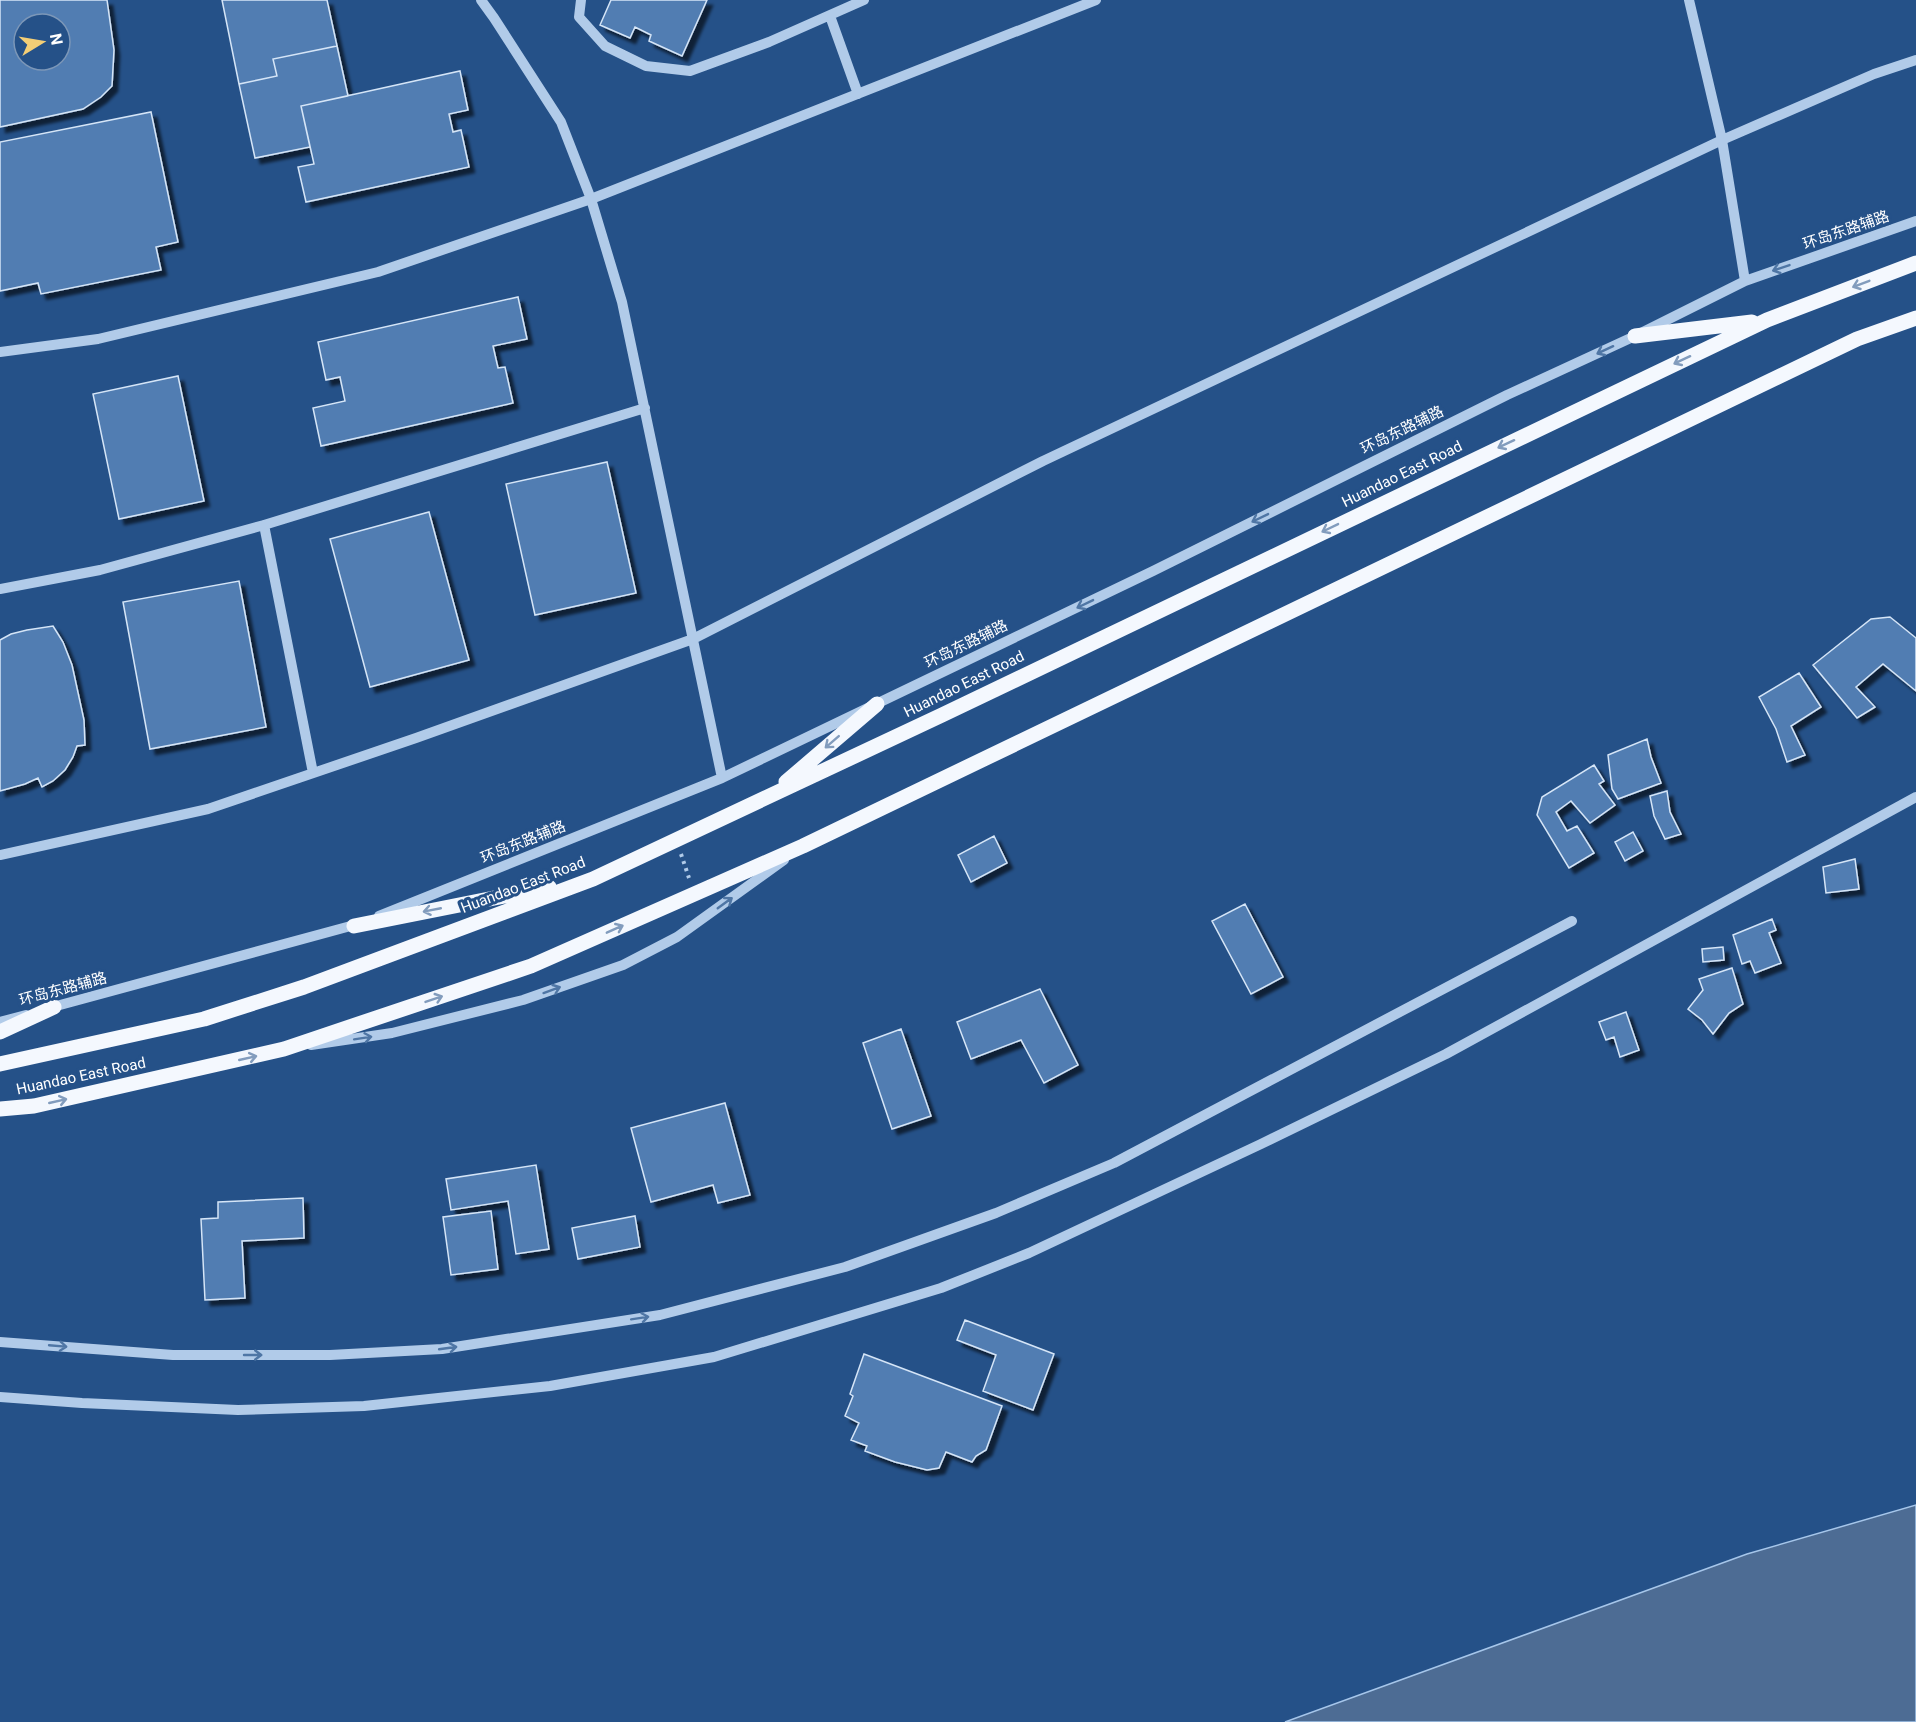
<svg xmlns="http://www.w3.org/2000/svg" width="1916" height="1722" viewBox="0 0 1916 1722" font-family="Roboto,'Noto Sans SC',sans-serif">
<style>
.water{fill:#4d6c94;stroke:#a6c6ea;stroke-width:1.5}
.building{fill:#517db2;stroke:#d5e5f7;stroke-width:1.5;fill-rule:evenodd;filter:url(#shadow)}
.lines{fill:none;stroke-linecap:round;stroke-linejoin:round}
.path{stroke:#b1cbe9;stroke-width:4;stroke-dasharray:3 4.5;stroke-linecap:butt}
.minor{stroke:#b1cbe9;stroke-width:10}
.major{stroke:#f4f8fe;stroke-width:15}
.oneway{stroke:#4f76a5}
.oneway2{stroke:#829cbd}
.labels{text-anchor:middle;stroke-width:6;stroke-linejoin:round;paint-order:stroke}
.street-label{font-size:15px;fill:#fff;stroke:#255188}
</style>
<defs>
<filter id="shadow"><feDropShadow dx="5.5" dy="5.5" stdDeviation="1.5" flood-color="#0009"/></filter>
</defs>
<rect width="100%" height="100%" fill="#255188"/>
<!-- water -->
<path class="water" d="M1916 1505V1722H1285L1747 1554Z"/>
<!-- building -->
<path class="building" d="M0 0H107L114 50 112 86 101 97 83 109 0 127ZM24 24H60V60H24Z
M222 0H327L337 46 273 59 277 76 239 84Z
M611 0H707L682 56 649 41 651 35 635 27 630 38 600 25Z
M337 46 348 96 301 106 310 147 255 158 239 84 277 76 273 59Z
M460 71 468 110 449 114 453 132 461 130 469 167 306 202 298 167 314 164 301 106Z
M151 112 178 242 156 247 161 270 41 294 38 283 0 291V142Z
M518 297 527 339 493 346 498 368 505 367 513 403 321 446 313 408 345 401 340 377 326 380 318 342Z
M178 376 204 501 119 519 93 394Z
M607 462 636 593 535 615 506 484Z
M429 512 469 660 370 687 330 539Z
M239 581 266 727 150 749 123 602Z
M1890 617 1916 638V691L1883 664 1856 687 1875 707 1857 718 1813 665 1871 619Z
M53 626 63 642 72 665 84 720 85 745 77 746 73 757 65 770 53 781 42 787 38 778 25 784 0 791V640L11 634 27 630Z
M1799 673 1821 707 1791 726 1805 755 1787 762 1776 729 1759 697Z
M1647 739 1651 757 1661 783 1618 799 1612 789 1608 755Z
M1594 765 1604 781 1599 784 1615 805 1590 823 1571 801 1556 812 1567 831 1577 826 1594 853 1569 868 1537 815 1542 797Z
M1667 791 1670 812 1681 834 1665 839 1654 816 1650 796Z
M1633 832 1643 851 1625 861 1615 842Z
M994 836 1007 863 971 882 958 855Z
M1855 859 1859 889 1826 893 1823 867Z
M1245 904 1283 977 1251 994 1212 921Z
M1772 919 1776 930 1769 933 1781 963 1755 973 1750 961 1742 964 1733 935Z
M1723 947 1724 960 1703 962 1702 949Z
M1732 968 1743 1004 1729 1013 1713 1034 1702 1020 1688 1009 1703 990 1699 979Z
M1040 989 1078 1065 1044 1083 1021 1040 971 1059 957 1022Z
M1626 1012 1639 1050 1620 1057 1614 1037 1606 1040 1599 1022Z
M901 1029 931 1116 892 1129 863 1043Z
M725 1103 750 1195 718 1203 713 1185 651 1202 631 1128Z
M536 1165 549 1249 516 1254 508 1201 451 1210 446 1179Z
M303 1198 304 1238 242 1241 245 1298 205 1300 201 1219 218 1218V1202Z
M491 1211 498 1269 451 1275 443 1217Z
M635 1216 640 1247 578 1259 572 1228Z
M965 1320 1054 1354 1033 1410 983 1391 996 1355 957 1340Z
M864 1354 1002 1406 986 1450 976 1456 972 1462 946 1452 939 1468 927 1470 895 1462 865 1451 867 1446 851 1440 859 1423 845 1416 853 1396 850 1394Z"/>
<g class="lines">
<!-- path -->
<path class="path" d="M681 854 689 878"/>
<!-- minor -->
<path class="minor" d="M481 0 494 18 561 122 591 199 622 302 722 778
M581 0 579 17 605 46 646 66 690 71 769 42 864 0
M1689 0 1722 140 1745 281
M830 16 858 94
M0 352 98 339 378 272 591 199 1096 0
M264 525 313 773
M0 589 100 570 264 525 645 408
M0 855 208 809 416 738 693 639 1043 461 1722 140 1874 74 1916 60
M379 916 722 778 1153 571 1507 395 1635 336 1745 281 1916 221
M49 1008 358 924
M0 1022 26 1015
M311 1045 392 1033 523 1000 623 965 677 937 784 860
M0 1342 173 1355H330L442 1349 660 1315 845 1267 996 1213 1114 1163 1572 921
M0 1397 82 1403 238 1410 364 1406 550 1386 714 1357 941 1288 1029 1253 1261 1144 1446 1054 1916 797"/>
<!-- major -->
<path class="major" d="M1635 336 1752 322
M786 782 877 704
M354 926 549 887
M0 1032 54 1007
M0 1064 204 1019 304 987 593 879 942 715 1767 320 1916 263
M0 1109 34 1106 284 1049 531 966 803 846 1857 339 1916 318"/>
</g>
<!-- one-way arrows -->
<defs><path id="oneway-shaft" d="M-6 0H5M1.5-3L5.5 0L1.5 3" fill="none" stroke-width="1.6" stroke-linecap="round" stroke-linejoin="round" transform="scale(1.5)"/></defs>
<g class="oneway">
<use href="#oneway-shaft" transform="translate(1781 268) rotate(161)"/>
<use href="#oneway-shaft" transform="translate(1605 350) rotate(155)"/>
<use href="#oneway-shaft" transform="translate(1260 518) rotate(154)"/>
<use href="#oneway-shaft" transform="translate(1085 604) rotate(154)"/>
<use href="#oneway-shaft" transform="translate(725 903) rotate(-36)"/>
<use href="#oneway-shaft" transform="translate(552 990) rotate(-20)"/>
<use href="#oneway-shaft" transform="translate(363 1038) rotate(-9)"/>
<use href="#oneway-shaft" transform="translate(640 1318) rotate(-9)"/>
<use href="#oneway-shaft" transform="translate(58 1346) rotate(5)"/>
<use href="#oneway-shaft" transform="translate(448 1348) rotate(-8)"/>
<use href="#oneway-shaft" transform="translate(253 1355)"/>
</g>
<g class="oneway2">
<use href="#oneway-shaft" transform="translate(1861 284) rotate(159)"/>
<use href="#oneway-shaft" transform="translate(1682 360) rotate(155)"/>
<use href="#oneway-shaft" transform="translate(1506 444) rotate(155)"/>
<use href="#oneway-shaft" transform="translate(1330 528) rotate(154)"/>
<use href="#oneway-shaft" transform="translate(832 742) rotate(139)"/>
<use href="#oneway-shaft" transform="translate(432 910) rotate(169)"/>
<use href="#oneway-shaft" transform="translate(615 929) rotate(-24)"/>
<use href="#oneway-shaft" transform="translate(434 999) rotate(-19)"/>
<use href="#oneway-shaft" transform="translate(248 1058) rotate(-13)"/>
<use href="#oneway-shaft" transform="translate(58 1101) rotate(-13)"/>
</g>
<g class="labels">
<!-- street labels -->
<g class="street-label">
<text transform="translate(1846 230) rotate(-19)" y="5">环岛东路辅路</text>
<text transform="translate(1402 430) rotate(-26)" y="5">环岛东路辅路</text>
<text transform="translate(1402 474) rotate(-26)" y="5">Huandao East Road</text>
<text transform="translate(966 644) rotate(-26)" y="5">环岛东路辅路</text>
<text transform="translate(964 684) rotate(-26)" y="5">Huandao East Road</text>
<text transform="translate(523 842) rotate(-22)" y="5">环岛东路辅路</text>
<text transform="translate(523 885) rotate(-21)" y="5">Huandao East Road</text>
<text transform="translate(63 989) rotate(-15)" y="5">环岛东路辅路</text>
<text transform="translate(81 1076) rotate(-12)" y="5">Huandao East Road</text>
</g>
</g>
<!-- north arrow -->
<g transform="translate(42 42) rotate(79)"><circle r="28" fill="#255188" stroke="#7c97b8" stroke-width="1.5"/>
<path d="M0-4.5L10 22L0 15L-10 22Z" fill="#f3ce76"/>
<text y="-9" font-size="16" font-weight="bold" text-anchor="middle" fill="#ffffff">N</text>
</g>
</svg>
